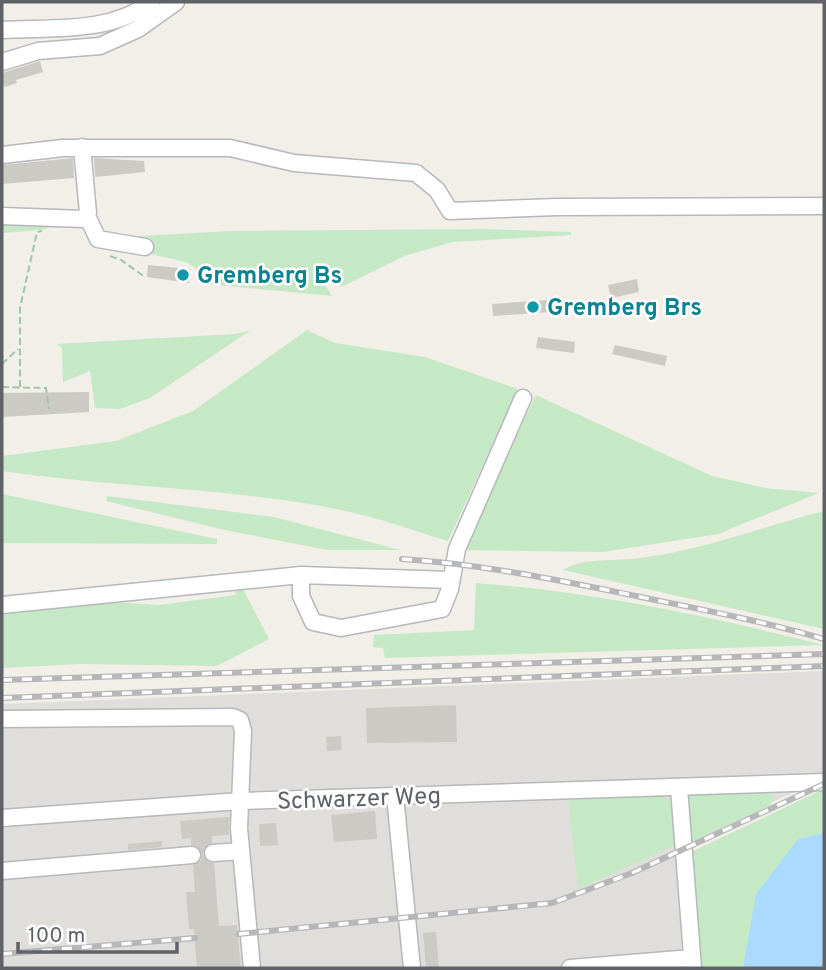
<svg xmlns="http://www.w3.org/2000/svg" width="826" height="970" viewBox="0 0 826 970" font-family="Overpass,sans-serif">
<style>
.industrial{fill:#e0deda}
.green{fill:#c5e8c5}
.water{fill:#aadaff}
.building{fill:#cccac5}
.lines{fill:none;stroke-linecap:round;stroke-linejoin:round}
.minor-casing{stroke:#b5b8bc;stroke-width:19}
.path{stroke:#9cc7a9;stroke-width:2;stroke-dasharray:7 3.5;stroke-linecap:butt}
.minor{stroke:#fff;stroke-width:16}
.rail-casing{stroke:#b6b7b8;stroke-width:6}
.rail{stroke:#fff;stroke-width:3.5;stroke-dasharray:10;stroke-linecap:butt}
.culture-dot{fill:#0f9aa8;stroke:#fff;stroke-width:2.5}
.labels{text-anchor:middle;stroke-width:5;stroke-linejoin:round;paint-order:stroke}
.culture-label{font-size:24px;font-weight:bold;fill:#0d838f;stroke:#fff;text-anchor:start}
.street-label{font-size:24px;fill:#5f6368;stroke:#fff}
</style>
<rect width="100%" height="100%" fill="#f1efe8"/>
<!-- industrial -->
<path class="industrial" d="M823 671 824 779 680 843 690 968H2V704Z"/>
<!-- green -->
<path class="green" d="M2 219 63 224 40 230 2 233Z
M484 229 571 232V235L453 242 407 255 341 287 334 279 325 285 332 296 207 284C193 254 171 263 147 252 139 248 131 242 124 237L229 231Z
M251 330 150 398 120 409 95 408 90 371 63 382 62 348 57 344 236 334Z
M307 330 335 343 425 357 518 389 448 541C414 531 380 518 346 511 232 487 116 488 2 471V456L116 441 193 411Z
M536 395 712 476 765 488 819 493 718 534 603 552 462 550Z
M2 494 217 539V544L2 543Z
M107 496 274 517 400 550H328L225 530 106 501Z
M824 511V629L563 570C582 558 609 561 631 559 697 553 760 527 824 511Z
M476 583C595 592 709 616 824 645L385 658 383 648 373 647 374 635 474 630Z
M241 585 269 639 217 666 79 664 2 668V609L78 600 159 605 236 595 235 588Z
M824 789V833L802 838 750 933 743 968H698L689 853Z
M774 791 771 805 687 844V797L690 795Z
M663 795C679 804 678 827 680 843L578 889 568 797Z"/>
<!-- water -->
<path class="water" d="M824 833V968H743L756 894 798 839Z"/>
<!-- building -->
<path class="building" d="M40 61 43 72 16 80 17 83 5 87 2 84V73Z
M73 158 74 178 2 184V165Z
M94 158 144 161 145 172 95 177Z
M148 265 190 269 189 283 147 277Z
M637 279 639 292 611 298 608 285Z
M563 299 564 311 493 316 492 304Z
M538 337 575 342 574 353 536 348Z
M615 345 667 356 665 366 612 354Z
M89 392V412L2 417V393Z
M456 705 457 742 367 743 366 708Z
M341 736 342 750 327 751 326 737Z
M375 811 377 839 334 842 331 815Z
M229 817V835L212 836V843L204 848 203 854 208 862 214 863 219 926 237 925 241 968H197L194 929H189L186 892H195L193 865 201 860 202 853 197 846 191 845V838L182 839 180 821Z
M276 823 278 845 260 846 259 824Z
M162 841V847L128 850V844Z
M436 932 439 968H426L423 933Z"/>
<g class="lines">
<defs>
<path id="minor" d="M2 30C51 27 111 34 151 2
M2 62 38 51 100 46 138 29 176 2
M2 155 63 148H230L294 163 416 173 437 190 450 211 557 207 824 206
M2 216 84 219 88 213 82 147
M87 216 98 239 145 247
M301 575V596L313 622 341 628 442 609 450 589 457 549 523 398
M2 605 301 575 450 580
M2 719 233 717 240 720 243 731 239 828 252 968
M679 788 693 968
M395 796 412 968
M2 818 240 801 824 782
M213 853 241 851
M2 871 192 855
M570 968 692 958"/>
</defs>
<!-- minor casing -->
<use href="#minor" class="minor-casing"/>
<!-- path -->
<path class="path" d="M110 256 121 260 145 277
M2 364 18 349
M2 387 46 388 49 409
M20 387V308L37 232 42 231"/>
<!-- minor -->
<use href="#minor" class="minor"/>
<defs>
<path id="rail" d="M402 559C481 564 558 580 636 596 699 609 762 621 824 639
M2 680 824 654
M2 698 824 666
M239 934 552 903 632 873 824 784
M2 954 195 938"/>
</defs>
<!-- rail casing -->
<use href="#rail" class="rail-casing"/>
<!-- rail -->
<use href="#rail" class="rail"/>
</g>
<!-- markers -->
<g class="culture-dot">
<circle cx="183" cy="275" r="7"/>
<circle cx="533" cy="307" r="7"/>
</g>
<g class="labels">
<!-- culture labels -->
<g class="culture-label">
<text x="197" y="283">Gremberg Bs</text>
<text x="547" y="315">Gremberg Brs</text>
</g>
<!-- street labels -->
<g class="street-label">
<text transform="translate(359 798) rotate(-2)" y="8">Schwarzer Weg</text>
</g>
</g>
<!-- border -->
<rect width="826" height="970" fill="none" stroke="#5f6368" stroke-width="7"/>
<!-- scale -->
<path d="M18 942v10h159v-10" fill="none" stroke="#5f6368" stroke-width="3.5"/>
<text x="28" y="942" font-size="21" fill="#5f6368" stroke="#ffffff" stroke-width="5" paint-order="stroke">100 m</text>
</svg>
